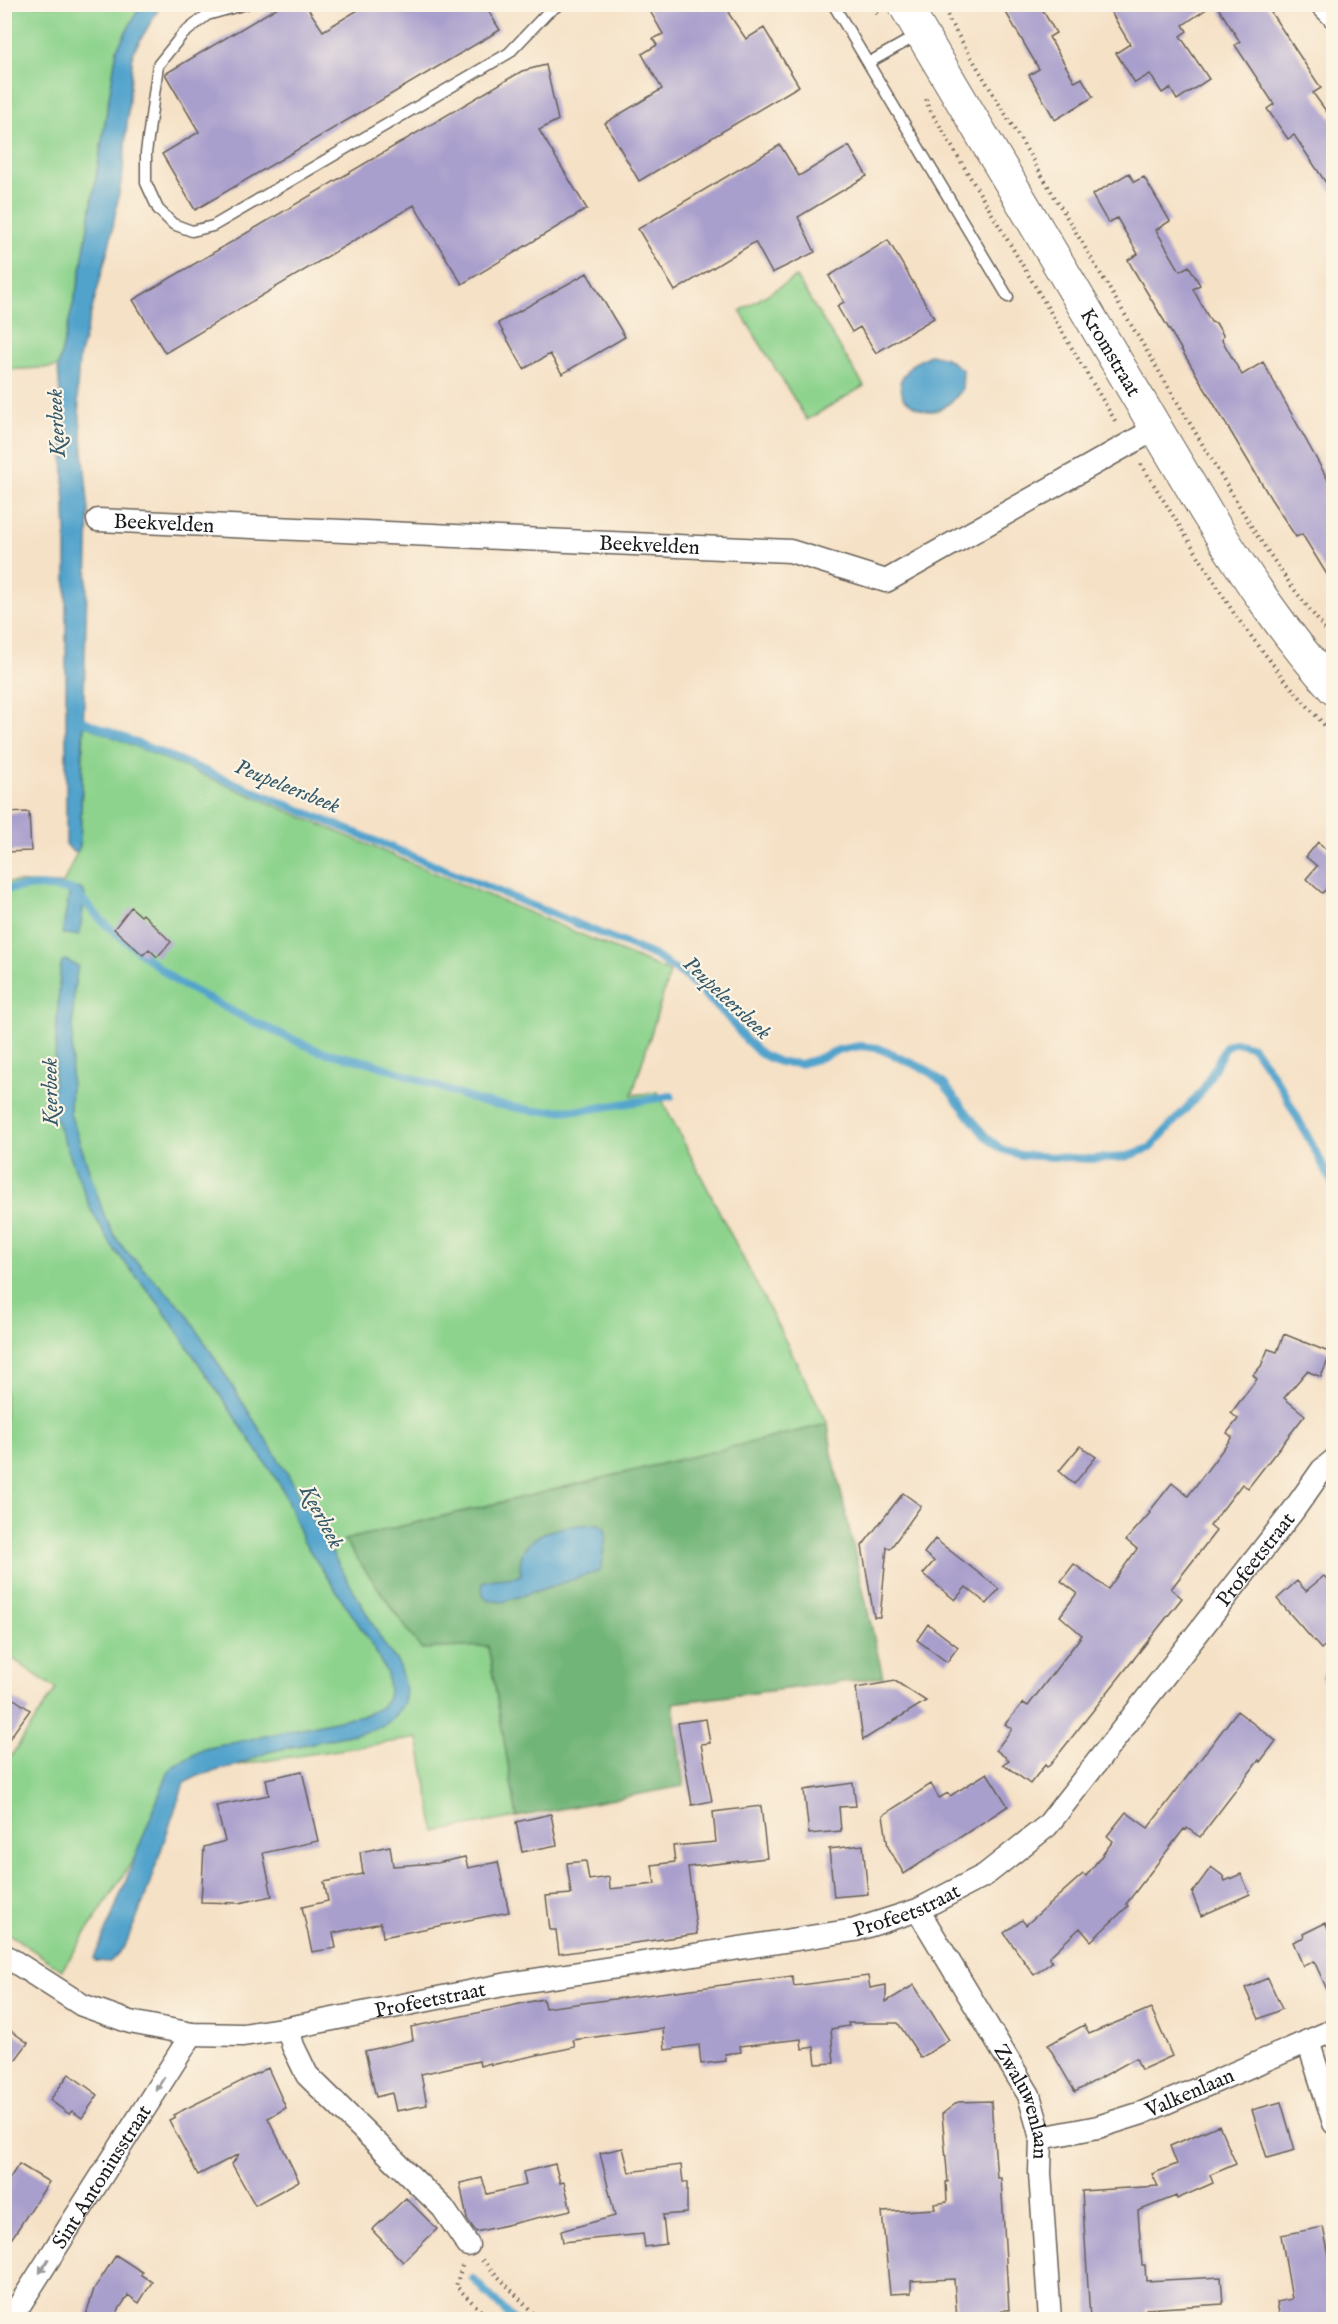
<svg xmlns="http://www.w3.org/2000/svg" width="1338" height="2324" viewBox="0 0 1338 2324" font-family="'IM FELL English',serif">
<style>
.green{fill:#8dd38d;stroke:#547854;stroke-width:1.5}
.forest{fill:#72b578;stroke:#47684a;stroke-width:1.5}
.water{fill:#51a3cc;stroke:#366074;stroke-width:1.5}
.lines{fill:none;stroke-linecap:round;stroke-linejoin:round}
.stream{stroke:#51a3cc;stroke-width:8}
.building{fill:#a99fcc}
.service-casing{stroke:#686158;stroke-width:13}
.minor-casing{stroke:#686158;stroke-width:25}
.secondary-casing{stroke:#686158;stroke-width:34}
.path{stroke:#686158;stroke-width:4;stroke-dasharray:1.5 4.5;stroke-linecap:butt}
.service{stroke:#fff;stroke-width:10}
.minor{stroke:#fff;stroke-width:22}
.secondary{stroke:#fff;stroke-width:32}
.oneway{fill:#999}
.labels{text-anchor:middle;stroke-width:4.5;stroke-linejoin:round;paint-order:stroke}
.street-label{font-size:21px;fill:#1c1c1c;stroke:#fcf5e5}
.water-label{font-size:22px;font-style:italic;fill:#34596b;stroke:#fcf5e5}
</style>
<rect width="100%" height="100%" fill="#fcf5e5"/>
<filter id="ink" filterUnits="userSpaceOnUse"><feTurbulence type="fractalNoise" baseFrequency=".0167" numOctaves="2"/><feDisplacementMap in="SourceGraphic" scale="12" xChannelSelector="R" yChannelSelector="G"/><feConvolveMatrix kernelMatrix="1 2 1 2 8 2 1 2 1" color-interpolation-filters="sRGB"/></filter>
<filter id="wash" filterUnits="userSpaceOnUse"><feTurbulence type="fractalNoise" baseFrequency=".008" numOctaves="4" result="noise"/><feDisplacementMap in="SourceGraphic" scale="24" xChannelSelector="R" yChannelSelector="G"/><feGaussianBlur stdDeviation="1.35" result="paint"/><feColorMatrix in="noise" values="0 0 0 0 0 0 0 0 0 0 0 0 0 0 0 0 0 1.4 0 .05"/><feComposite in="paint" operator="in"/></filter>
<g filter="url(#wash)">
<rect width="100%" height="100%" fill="#f5e1c6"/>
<!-- green -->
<path class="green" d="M5 5H141L117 49 80 276 58 367 5 370Z
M796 277 864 386 807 420 740 311Z
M84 725 670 972 632 1095 658 1092 828 1424 344 1540 488 1646 517 1817 435 1832 418 1738 190 1772 62 1970 5 1931V1765L56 1689 5 1653V882L63 884 80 845Z"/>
<!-- forest -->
<path class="forest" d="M828 1424 832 1453 883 1677 673 1703 684 1786 517 1817 488 1646 421 1649 344 1540Z"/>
<!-- water -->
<path class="water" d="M141 5H161L133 52 123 172 110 242 79 358 77 388 89 512 80 845 78 851H72L66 844V536L62 422 58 367 80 276 117 49Z
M931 354 946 358 963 370 962 390C943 414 927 419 903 398L900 382 911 365Z
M74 888 81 889 85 894 80 932 78 935 62 934 70 889Z
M65 960 78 966 74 989 70 1113 104 1215 114 1235 124 1249 185 1311 192 1322 287 1473 384 1644 398 1663 406 1690 404 1703 395 1716 384 1726 364 1732 268 1752 237 1765 198 1776 184 1783 144 1900 125 1946 110 1962 95 1961 94 1958 112 1916 167 1775 172 1767 204 1749 367 1714 380 1708 387 1700 389 1692 387 1674 371 1643 303 1541 282 1488 246 1434 159 1304 113 1248 91 1210 52 1110 60 970 62 961Z
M599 1524 605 1529 606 1536 600 1571 502 1602 488 1600 483 1596 482 1582C495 1577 508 1580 521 1575 513 1530 565 1525 599 1524Z"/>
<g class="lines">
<!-- stream -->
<path class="stream" d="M76 718 653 955 684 975 725 1014 746 1040 761 1054 779 1062 800 1064 817 1059 838 1050 860 1046 878 1048 927 1070 944 1084 985 1136 1001 1149 1020 1155 1090 1159 1125 1157 1150 1148 1203 1090 1226 1046 1236 1042 1253 1047 1281 1087 1334 1186
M4 889 39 886 73 890 106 925 177 982 247 1019 319 1051 372 1063 478 1101 535 1111 585 1110 671 1096
M1326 1678 1334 1687
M473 2279 514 2320"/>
</g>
<g id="blocks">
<!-- building -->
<path class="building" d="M283 4H305L323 31 368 4H484L500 30 195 210 162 154 199 132 165 74Z
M646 4H732L729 14 746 39 764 28 799 86 639 181 605 123 662 89 642 54 657 45 653 39 663 34Z
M1001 4H1039L1056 33 1049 37 1075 82 1082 78 1093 97 1055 120 1029 75 1039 69Z
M1106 4H1214L1183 25 1187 31 1180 36 1209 79 1177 100 1170 88 1162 93 1150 74 1135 83 1116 53 1130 44Z
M1216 4 1266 5 1321 88 1313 93 1334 122V195L1294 135 1288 139 1267 109 1274 104 1235 45 1240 42Z
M546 65 558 120 539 130 587 209 462 284 414 205 165 353 133 300 522 71Z
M780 145 799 176 849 146 867 176 798 217 815 252 772 273 755 242 675 291 638 229Z
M1129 173 1134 182 1144 177 1170 221 1156 230 1180 271 1189 266 1200 285 1193 289 1211 322 1216 323 1223 335 1222 340 1242 375 1263 362 1334 491V586L1302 534 1296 537 1271 499 1133 269 1128 260 1138 254 1117 218 1108 223 1092 195Z
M888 240 934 318 876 353 860 327 852 332 837 306 844 302 829 276Z
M587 273 625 337 562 374 550 354 524 369 498 323Z
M29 812 31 851 4 852V813Z
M1318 842 1329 852 1334 847V882L1322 893 1306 879 1317 866 1306 857Z
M131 907 141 916 143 914 171 942 157 957 149 949 143 955 114 929Z
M1284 1334 1331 1353 1321 1377 1307 1371 1284 1398 1305 1415 1248 1488 1242 1484 1210 1526 1216 1531 1171 1589 1182 1598 1050 1765 1047 1767 1045 1765 1030 1784 1003 1764 1009 1760 996 1750 1012 1729 1005 1724 1023 1703 1028 1706 1082 1635 1060 1616 1077 1593 1061 1581 1074 1564 1108 1589 1137 1549 1126 1540 1150 1513 1149 1512 1172 1483 1188 1496 1232 1437 1227 1433 1238 1419 1231 1413 1257 1379 1253 1375 1261 1366 1268 1349 1277 1352Z
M1080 1446 1096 1457 1074 1484 1059 1471Z
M903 1493 921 1506 890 1549 887 1547 880 1617H874L862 1546Z
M935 1539 999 1589 987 1604 966 1587 955 1600 923 1574 934 1561 924 1553Z
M1324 1576 1334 1586V1638L1321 1649 1277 1599 1297 1581 1306 1591Z
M928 1624 958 1647 947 1662 917 1640Z
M895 1681 926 1701 863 1740 856 1688Z
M14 1699 30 1710 4 1746V1713Z
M1237 1711 1276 1741 1260 1762 1259 1760 1200 1837 1187 1828 1186 1830 1184 1829 1126 1904 1128 1906 1091 1941 1080 1928 1049 1957 1052 1962 1034 1975 1004 1933 1022 1920 1026 1925 1083 1874 1086 1876 1113 1841 1107 1836 1126 1812 1148 1828Z
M706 1719 710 1743 701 1744 712 1801 692 1805 678 1723Z
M302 1771 318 1841 263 1853 272 1896 239 1903 201 1902 204 1847 225 1841 216 1806 269 1795 266 1779Z
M987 1773 1008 1806 904 1874 888 1847 883 1815 931 1784 939 1798 948 1793 950 1796Z
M853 1783 856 1806 839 1807 841 1831 809 1834 804 1790Z
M761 1806 767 1858 688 1867 697 1934 559 1954 556 1930H550L546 1896 571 1894 567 1863 586 1861 589 1880 609 1877 610 1889 655 1884 652 1865 675 1862 673 1846 716 1842 713 1812Z
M551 1814 557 1845 522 1852 516 1822Z
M863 1845 868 1894 834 1897 829 1849Z
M390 1846 393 1866 437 1863 465 1857 468 1868 498 1862 509 1912 383 1937 381 1923 333 1933 336 1948 312 1952 302 1907 328 1901 324 1882 363 1874 360 1852Z
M1211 1867 1223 1876 1225 1881 1241 1874 1250 1894 1201 1916 1192 1893Z
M1325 1923 1334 1942V2005L1314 1961 1303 1966 1293 1942 1304 1937 1303 1934Z
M792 1976 794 1986 868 1976 870 1988 886 1985V2002L914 1985 949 2040 921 2058 898 2023H848L849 2026 831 2029 834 2063 816 2064 814 2047 802 2049 801 2039 740 2046 741 2052 725 2054 726 2061 701 2064 699 2045 665 2050 663 2028 573 2040 575 2047 491 2065V2063L480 2066 479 2061 421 2074 427 2105 396 2111 392 2093 376 2097 365 2051 413 2040 411 2027 543 1999 545 2008Z
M1268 1978 1282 2009 1259 2019 1245 1988Z
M1151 2008 1172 2056 1141 2070 1136 2058 1075 2092 1048 2045 1084 2025 1089 2034Z
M4 2026 28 2043 4 2075Z
M268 2068 286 2108 268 2118 299 2181 255 2205 232 2164 239 2154 198 2175 169 2120 175 2117 173 2115Z
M69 2074 98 2095 82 2118 72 2111 69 2114 50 2100Z
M991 2101 997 2178H1001L1009 2310H1002V2319H957L954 2279 911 2281V2293L890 2294 882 2212 935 2209 934 2204 947 2202 946 2182H948L942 2114 958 2102Z
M1281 2102 1295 2150 1267 2158 1252 2110Z
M1219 2125 1236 2164 1210 2175 1213 2183 1177 2199 1176 2196 1138 2211 1142 2265H1145L1146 2281 1221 2277 1223 2304 1146 2309V2319H1090L1082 2191 1158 2186 1152 2174 1177 2164 1170 2146Z
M623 2148 629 2172 681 2165 683 2182 687 2183V2213L663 2215 666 2244 645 2247 643 2234 563 2242 561 2231 615 2216 600 2153Z
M19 2164 49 2182 4 2250V2187Z
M555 2164 560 2183 564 2182 571 2210 476 2232 467 2219 460 2183 482 2178 487 2194 526 2185 523 2172Z
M406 2198 437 2229 403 2262 372 2230Z
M1323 2227 1334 2280V2319H1280L1277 2302 1292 2299 1281 2235Z
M116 2255 142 2272 141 2275 152 2282 139 2303 128 2295 113 2319H85L94 2289Z"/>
</g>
</g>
<g filter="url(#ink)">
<use href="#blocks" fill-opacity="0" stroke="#686158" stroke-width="1.5"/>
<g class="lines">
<defs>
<path id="service" d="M246 4 207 15 182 35 158 65 146 153V183L158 209 173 224 192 231 213 226 509 53 548 12 560 4
M833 4 868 63 918 35
M868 63 1008 297"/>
<g id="minor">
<path d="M1321 4 1334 17"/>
<path id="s1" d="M98 520 790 551 886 581 1157 428"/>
<path id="s2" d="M918 1910 1029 2095 1041 2138 1040 2173 1050 2320"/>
<path id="s3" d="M4 1955 82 2005 130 2022 192 2034 243 2035 288 2028 508 1984 855 1930 918 1910 985 1875 1047 1826 1293 1511 1322 1470 1334 1460"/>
<path d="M288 2028 293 2046 307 2075 443 2208 468 2245"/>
<path d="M1308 2041 1334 2123"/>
<path id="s4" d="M1041 2138 1098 2127 1142 2113 1334 2030"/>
<path id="s5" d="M10 2320 192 2034"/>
</g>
<g id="secondary">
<path id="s6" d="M904 4 1206 512C1245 574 1284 634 1334 689"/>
</g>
</defs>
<!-- service casing -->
<use href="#service" class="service-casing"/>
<!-- minor casing -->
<use href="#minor" class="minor-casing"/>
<!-- secondary casing -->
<use href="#secondary" class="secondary-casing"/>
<!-- path -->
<path class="path" d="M868 4 878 15
M943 4 949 20 1256 534 1290 584 1334 641
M926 99 929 108 1117 424
M1141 464 1235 615 1284 679 1334 736
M482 2260 540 2320
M462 2266 456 2286 490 2320"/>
<!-- service -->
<use href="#service" class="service"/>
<!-- minor -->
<use href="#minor" class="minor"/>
<!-- secondary -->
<use href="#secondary" class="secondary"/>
</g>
<!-- one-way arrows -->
<defs><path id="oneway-solid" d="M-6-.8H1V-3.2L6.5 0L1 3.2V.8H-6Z" transform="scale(1.5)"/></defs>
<g class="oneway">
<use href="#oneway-solid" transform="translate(160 2084) rotate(123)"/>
<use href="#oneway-solid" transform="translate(44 2266) rotate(122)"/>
</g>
</g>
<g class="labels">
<!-- street labels -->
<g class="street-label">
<text dy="7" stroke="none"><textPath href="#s6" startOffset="405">Kromstraat</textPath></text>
<text dy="7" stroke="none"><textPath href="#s1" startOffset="66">Beekvelden</textPath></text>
<text dy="7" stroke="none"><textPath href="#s1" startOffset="552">Beekvelden</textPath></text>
<text dy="7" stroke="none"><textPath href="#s3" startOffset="1438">Profeetstraat</textPath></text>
<text dy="7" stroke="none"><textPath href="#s3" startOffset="934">Profeetstraat</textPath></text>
<text dy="7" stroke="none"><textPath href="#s3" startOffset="448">Profeetstraat</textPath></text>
<text dy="7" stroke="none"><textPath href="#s4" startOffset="156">Valkenlaan</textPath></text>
<text dy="7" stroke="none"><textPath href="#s2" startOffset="220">Zwaluwenlaan</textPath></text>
<text dy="7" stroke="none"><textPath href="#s5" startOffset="170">Sint Antoniusstraat</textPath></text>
</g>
<!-- water labels -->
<g class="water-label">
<text transform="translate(55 423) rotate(-93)" y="8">Keerbeek</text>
<text transform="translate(288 785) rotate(22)" y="8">Peupeleersbeek</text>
<text transform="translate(728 997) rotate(43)" y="8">Peupeleersbeek</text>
<text transform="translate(49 1092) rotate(-91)" y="8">Keerbeek</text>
<text transform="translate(323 1516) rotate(62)" y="8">Keerbeek</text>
</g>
</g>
<!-- margin -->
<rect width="1338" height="2324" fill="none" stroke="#fcf5e5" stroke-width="24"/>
</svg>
